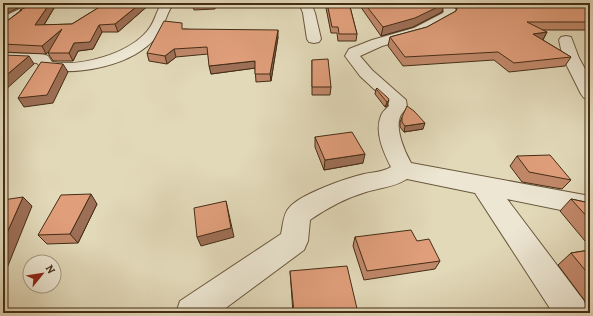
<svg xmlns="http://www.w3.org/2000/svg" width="593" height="316" viewBox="0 0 593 316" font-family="Alegreya,serif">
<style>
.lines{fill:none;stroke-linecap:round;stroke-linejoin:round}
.minor-casing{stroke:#6c583e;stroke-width:2}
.minor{fill:#ece6d2;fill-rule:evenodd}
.wall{fill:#c1886a;stroke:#442d15}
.shaded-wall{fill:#9d6f56;stroke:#442d15}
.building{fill:#e09e7b;stroke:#442d15}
</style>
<rect width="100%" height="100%" fill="#e2d9b9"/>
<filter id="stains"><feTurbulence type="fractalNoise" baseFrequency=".005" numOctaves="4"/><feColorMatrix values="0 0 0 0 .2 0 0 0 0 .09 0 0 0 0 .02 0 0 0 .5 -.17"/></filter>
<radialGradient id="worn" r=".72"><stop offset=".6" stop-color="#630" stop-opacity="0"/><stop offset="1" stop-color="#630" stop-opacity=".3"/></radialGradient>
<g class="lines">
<defs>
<path id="minor" d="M32 3H47L45 5 3 26V17Z
M162 3H174C166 13 165 26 157 36 134 66 76 77 41 68L37 63 3 61V53L43 54 48 56 52 62C81 67 129 54 148 30 155 22 156 11 162 3Z
M299 3H311L315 13 321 39 319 42 314 43 309 42 307 39 303 13Z
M437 3H449L456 10 453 18 424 34 382 46 360 56 372 70 406 100 407 107C405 110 401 114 400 117 395 130 405 152 411 163L590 196V216L507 199 584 301 588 313H553L475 193 407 179C392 188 382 187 366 192 346 198 327 208 310 220L308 241 304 250 219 313H176L180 301 281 234C283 226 283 214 289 208 300 194 347 178 364 174 374 172 382 172 391 167 384 153 374 132 381 116 382 112 386 109 389 106L388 102 360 76 345 56 349 49 372 40 414 28 443 13 444 11Z
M566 36 571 37 579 58 590 78V99L584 98 581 94 563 58 559 40 561 37Z"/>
</defs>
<!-- minor casing -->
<use href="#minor" class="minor-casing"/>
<!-- minor -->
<use href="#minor" class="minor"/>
</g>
<!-- wall -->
<path class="wall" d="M35 3H57L44 25 72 24 106 3H151L118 32H102L93 49 78 51 73 61H53L48 53 49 51 46 54 3 52V24L20 11V10Z
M216 3 215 9 194 10 193 6Z
M325 3H349L357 34 356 41H338L337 33H331Z
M358 3H443L444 4 442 12 413 27 381 36Z
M451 3H590V30H543L547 32 543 40 571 57 565 66 509 72 494 60 403 66 388 46 390 37 427 27 456 11 457 9Z
M184 29 278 37 271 81 256 82 255 68 211 74 208 54 176 57 167 64 149 61 147 53Z
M312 60 331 87 330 95H312Z
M376 89 388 98 387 106 385 107 375 94Z
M402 117 423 129 404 132 400 127V122Z
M315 137 363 163 324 170 315 147Z
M517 156 571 180 562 189 522 182 510 166Z
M571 199 590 203V247L560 211Z
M97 204 78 243 47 244 38 235Z
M355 237 417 241 440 261 435 269 364 280 353 246Z
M590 250V313H583L588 310 585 301 558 265 571 253Z
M290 271 358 313H293Z"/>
<!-- shaded-wall -->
<path class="shaded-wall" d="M11 3H29L3 15V6Z
M50 3H57L39 33 35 25Z
M141 3H151L118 32 115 24Z
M444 4 442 12 413 27 381 36 383 27Z
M99 25 102 32 93 49 78 51 73 61 69 53 74 43Z
M62 29 66 36 46 54 42 46Z
M278 30V37L271 81 270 74Z
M547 32 542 41 533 34Z
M174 49 176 57 167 64 165 56Z
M29 56 34 64 3 92V78Z
M255 61 256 68 211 74 209 66Z
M63 64 68 72 53 103 24 107 18 98Z
M389 100 387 106 385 107 387 102Z
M425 123 423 129 404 132 405 126Z
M365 154 363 163 324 170 325 160Z
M91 194 97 204 78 243 70 234Z
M23 197 32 206 3 278V242Z
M226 201 234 237 201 246 197 237Z"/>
<!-- building -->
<path class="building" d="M3 3H11L3 6Z
M35 3H50L35 25 72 24 106 3H141L115 24 99 25 90 42 74 43 69 53H48L62 29 42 46 3 44V24L22 10H20Z
M194 3H215L214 5 193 6Z
M327 3H349L357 34H339L338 27H332Z
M364 3H443L444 4 415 18 383 27Z
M459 3H590V22H527L547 32 533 34 571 57 514 63 498 52 405 57 390 37 427 27 456 11Z
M164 21 182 23V29L278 30 270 74H255V61L209 66 207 47 174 49 165 56 147 53Z
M3 55 29 56 3 78Z
M328 59 331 87H312V60Z
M41 62 63 64 47 95 18 98Z
M377 88 388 98 389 100 387 102 376 89Z
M407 106 414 111 425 123 405 126 402 122V117Z
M352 132 365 154 325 160 315 137Z
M550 155 571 180 529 172 517 156Z
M91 194 70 234 38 235 61 195Z
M23 197 3 242V200Z
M571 199 590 203V220Z
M226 201 231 228 197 237 194 208Z
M411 230 417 241 429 239 440 261 367 271 355 237Z
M590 250V276L571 253Z
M347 266 358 313H294L290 271Z"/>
<!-- margin -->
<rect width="593" height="316" fill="none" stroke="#e2d9b9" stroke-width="16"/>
<rect x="4" y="4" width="585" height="308" fill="none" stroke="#442d15" stroke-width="2"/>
<rect x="8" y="8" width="577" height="300" fill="none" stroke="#442d15"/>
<!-- north arrow -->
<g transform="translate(42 274) rotate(60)"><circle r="19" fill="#ece6d2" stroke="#a99c86"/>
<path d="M0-3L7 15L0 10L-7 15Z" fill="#8f2418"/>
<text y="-6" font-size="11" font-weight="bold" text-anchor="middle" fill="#442d15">N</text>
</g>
<rect width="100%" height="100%" filter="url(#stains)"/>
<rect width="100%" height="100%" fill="url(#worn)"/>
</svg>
